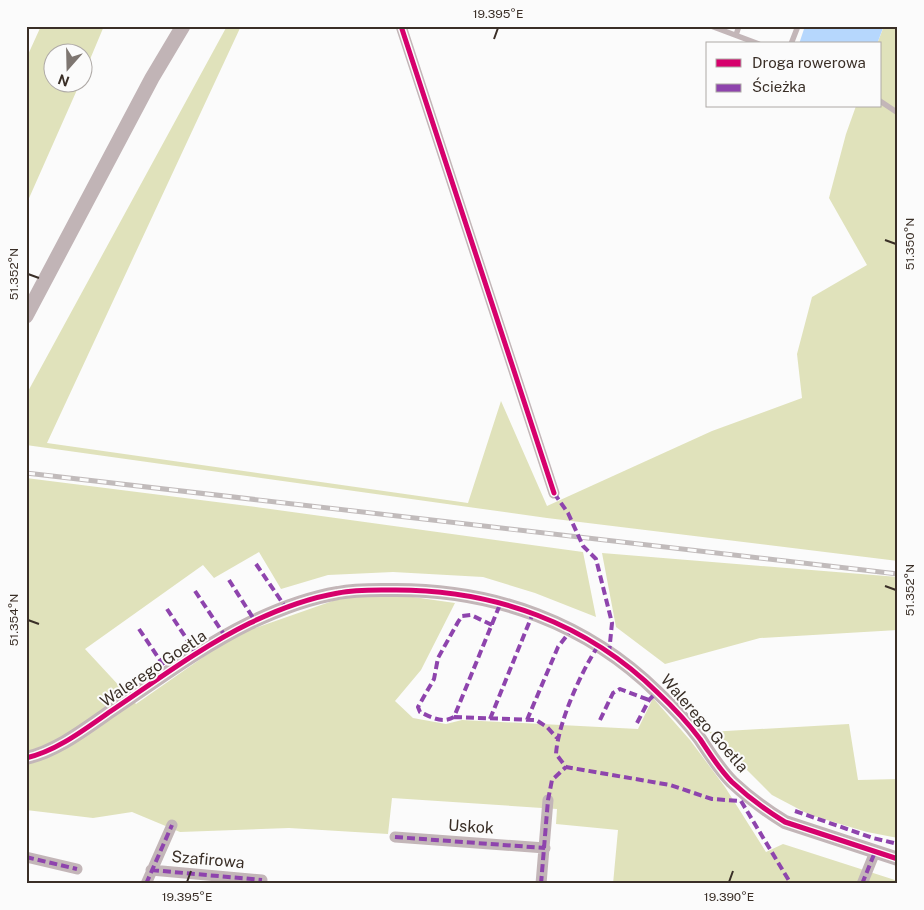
<svg xmlns="http://www.w3.org/2000/svg" width="924" height="910" viewBox="0 0 924 910" font-family="'Public Sans',sans-serif">
<style>
.green{fill:#e0e2bb}
.water{fill:#b6d7fd}
.lines{fill:none;stroke-linecap:round;stroke-linejoin:round}
.service{stroke:#c3b6b8;stroke-width:5.5}
.minor{stroke:#c3b6b8;stroke-width:11}
.tertiary{stroke:#c3b6b8;stroke-width:14}
.secondary{stroke:#c1b4b6;stroke-width:15}
.rail-casing{stroke:#c1bbbb;stroke-width:5}
.rail{stroke:#fbfbfb;stroke-width:3;stroke-dasharray:9;stroke-linecap:butt}
.quiet{stroke:#8e44ad;stroke-width:4;stroke-dasharray:8 4;stroke-linecap:butt}
.cycleway-casing{stroke:#fbfbfb;stroke-width:8}
.cycleway{stroke:#d6006c;stroke-width:5}
.ticks{fill:none;stroke:#3a2f27;stroke-width:2}
.labels{text-anchor:middle;stroke-width:4;stroke-linejoin:round;paint-order:stroke}
.street-label{font-size:16px;fill:#3a2f27;stroke:#fbfbfb}
.neatline{fill:none;stroke:#3a2f27;stroke-width:2}
.ticks-label{font-size:12px;text-anchor:middle;fill:#3a2f27}
</style>
<rect width="100%" height="100%" fill="#fbfbfb"/>
<!-- green -->
<path class="green" d="M41 26H104L83 76 82 52H52V82L80 83 26 205V59Z
M227 26H241L47 443 468 503 501 401 547 506 712 431 802 398 797 354 812 297 867 265 829 198 846 134 856 106H880V44H877L884 26H898V561L547 518 26 445V395Z
M26 478 263 508 583 552 596 617 535 593 483 577 393 572 328 575 281 589 259 552 214 578 203 565 85 649 136 704 235 635 344 597H413L455 603 421 670 395 701 413 718 446 724 462 720 638 729 653 698 690 740 725 787 766 852 783 844 898 881V884H613L618 830 556 824 557 809 392 798 388 834 289 828 180 832 132 812 93 818 26 810Z
M602 553 898 577V630L760 638 665 664 616 627Z
M849 724 858 780 898 779V838L867 832 810 815 772 795 709 732Z"/>
<!-- water -->
<path class="water" d="M805 26H879L883 28 877 44H799Z"/>
<g class="lines">
<!-- service -->
<path class="service" d="M711 26 759 44
M736 35 739 26
M791 44 798 26
M880 101 898 113"/>
<!-- minor -->
<path class="minor" d="M401 26 554 493
M395 837 545 848
M26 857 77 869
M151 870 262 880
M146 884 172 825
M541 884 548 800
M862 884 875 852"/>
<!-- tertiary -->
<path class="tertiary" d="M26 758C57 751 85 729 111 711 157 680 201 647 250 623 277 610 309 598 338 593 357 589 377 590 396 590 495 590 587 623 658 693 673 707 688 723 700 739 710 754 719 769 732 782 748 797 767 811 785 822L898 859"/>
<!-- secondary -->
<path class="secondary" d="M26 316 152 78 183 26"/>
<defs>
<path id="rail" d="M26 473 898 574"/>
</defs>
<!-- rail casing -->
<use href="#rail" class="rail-casing"/>
<!-- rail -->
<use href="#rail" class="rail"/>
<!-- quiet -->
<path class="quiet" d="M554 493 568 513 583 546 596 559 612 623 609 653
M256 564 286 608
M229 580 255 621
M195 591 225 636
M167 609 196 653
M492 625 471 615 462 616 458 622 438 658 434 679 418 707 420 712C431 717 442 724 454 717L501 602
M139 629 168 672
M598 646C581 672 558 723 556 754L566 767 670 785 712 799 741 801
M454 717 536 720 547 727 557 738
M490 719 533 613
M527 720 558 647 571 630
M600 720 613 693 620 689 649 700
M637 723 649 700 653 696
M741 801 791 884
M795 811 873 838 898 844
M395 837 545 848
M26 857 77 869
M151 870 262 880
M146 884 172 825
M541 884 548 800 552 780 566 767
M862 884 875 852"/>
<defs>
<path id="cycleway" d="M401 26 554 493
M26 758C57 751 85 729 111 711 157 680 201 647 250 623 277 610 309 598 338 593 357 589 377 590 396 590 495 590 587 623 658 693 673 707 688 723 700 739 710 754 719 769 732 782 748 797 767 811 785 822L898 859"/>
</defs>
<!-- cycleway casing -->
<use href="#cycleway" class="cycleway-casing"/>
<!-- cycleway -->
<use href="#cycleway" class="cycleway"/>
</g>
<!-- ticks -->
<path class="ticks" d="M494 39 498 28M885 240 896 244M28 274 39 278M885 586 896 590M28 620 39 624M187 882 191 871M729 882 733 871"/>
<g class="labels">
<!-- street labels -->
<g class="street-label">
<text transform="translate(153 668) rotate(-34)" y="6">Walerego Goetla</text>
<text transform="translate(705 723) rotate(49)" y="6">Walerego Goetla</text>
<text transform="translate(471 826) rotate(4)" y="6">Uskok</text>
<text transform="translate(208 859) rotate(5)" y="6">Szafirowa</text>
</g>
</g>
<!-- border -->
<rect width="924" height="910" fill="none" stroke="#fbfbfb" stroke-width="55"/>
<!-- legend -->
<rect x="706" y="42" width="175" height="65" fill="#fbfbfb" stroke="#aea9a6"/>
<rect x="716" y="59" width="25" height="8" fill="#d6006c" stroke="#aea9a6"/>
<text x="752" y="68" font-size="15" fill="#3a2f27">Droga rowerowa</text>
<rect x="716" y="84" width="25" height="8" fill="#8e44ad" stroke="#aea9a6"/>
<text x="752" y="92" font-size="15" fill="#3a2f27">Ścieżka</text>
<!-- north arrow -->
<g transform="translate(68 68) rotate(200)"><circle r="24" fill="#fbfbfb" stroke="#aea9a6"/>
<path d="M0-4L9 19L0 12L-9 19Z" fill="#7e7671"/>
<text y="-8" font-size="14" font-weight="bold" text-anchor="middle" fill="#3a2f27">N</text>
</g>
<rect x="28" y="28" width="868" height="854" class="neatline"/>
<g class="ticks-label">
<text x="498" y="18">19.395°E</text>
<text transform="translate(910 244) rotate(-90)" y="4">51.350°N</text>
<text transform="translate(14 274) rotate(-90)" y="4">51.352°N</text>
<text transform="translate(910 590) rotate(-90)" y="4">51.352°N</text>
<text transform="translate(14 620) rotate(-90)" y="4">51.354°N</text>
<text x="187" y="901">19.395°E</text>
<text x="729" y="901">19.390°E</text>
</g>
</svg>
